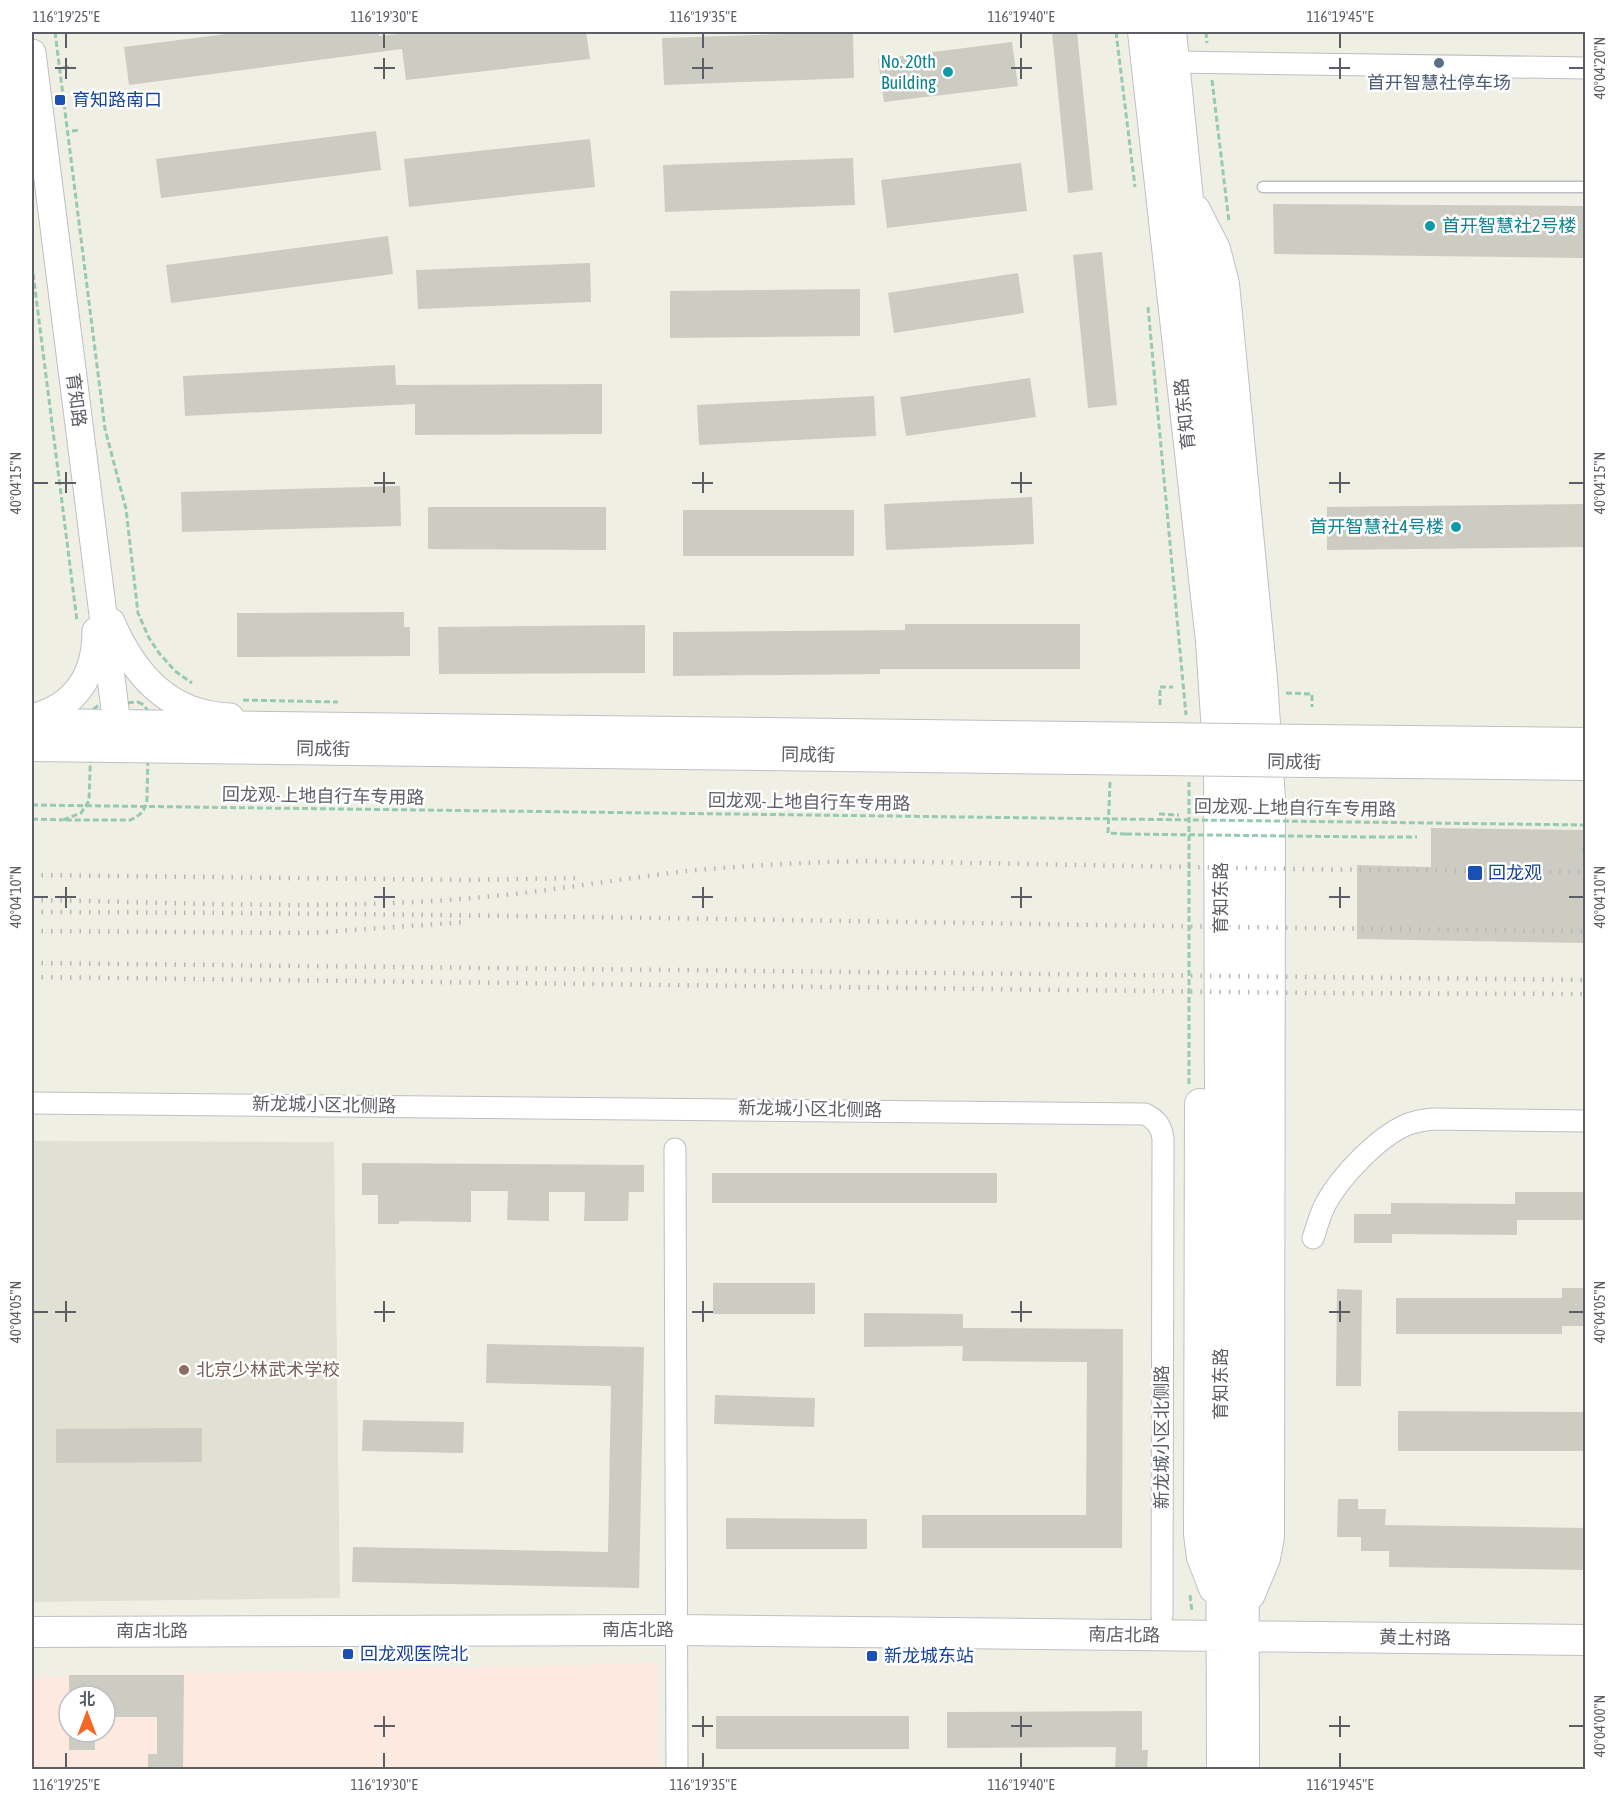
<svg xmlns="http://www.w3.org/2000/svg" width="1617" height="1801" viewBox="0 0 1617 1801" font-family="'Asap Condensed','Noto Sans SC',sans-serif">
<style>
.education{fill:#e0e0d3}
.medical{fill:#fde9df;fill-rule:evenodd}
.building{fill:#cdccc3}
.lines{fill:none;stroke-linecap:round;stroke-linejoin:round}
.service-casing{stroke:#bebfc6;stroke-width:13}
.minor-casing{stroke:#bebfc6;stroke-width:23}
.tertiary-casing{stroke:#bebfc6;stroke-width:29}
.secondary-casing{stroke:#bec0c8;stroke-width:32}
.path{stroke:#97cab2;stroke-width:3;stroke-dasharray:6 3;stroke-linecap:butt}
.service{stroke:#fff;stroke-width:10}
.minor{stroke:#fff;stroke-width:21}
.tertiary{stroke:#fff;stroke-width:27}
.secondary{stroke:#fff;stroke-width:30}
.rail{stroke:#b7b7b9;stroke-width:4.5;stroke-dasharray:1.5 8;stroke-linecap:butt}
.secondary-bridge-casing{stroke:#bec0c8;stroke-width:32;stroke-linecap:butt}
.path-bridge{stroke:#97cab2;stroke-width:3;stroke-dasharray:6 3;stroke-linecap:butt}
.secondary-bridge{stroke:#fff;stroke-width:30}
.ticks{fill:none;stroke:#5c5e66;stroke-width:2}
.service-dot{fill:#5c6f8a;stroke:#fff;stroke-width:2}
.culture-dot{fill:#0f9aa8;stroke:#fff;stroke-width:2}
.transit-dot{fill:#1a4fb4;stroke:#fff;stroke-width:2}
.education-dot{fill:#8d6e63;stroke:#fff;stroke-width:2}
.labels{text-anchor:middle;stroke-width:5;stroke-linejoin:round;paint-order:stroke}
.culture-label{font-size:18px;fill:#0d838f;stroke:#fff;text-anchor:end}
.service-label{font-size:18px;fill:#4e5e75;stroke:#fff}
.transit-label{font-size:18px;fill:#164399;stroke:#fff;text-anchor:start}
.street-label{font-size:18px;fill:#5c5e66;stroke:#fff}
.education-label{font-size:18px;fill:#785e54;stroke:#fff;text-anchor:start}
.neatline{fill:none;stroke:#5c5e66;stroke-width:2}
.ticks-label{font-size:15px;text-anchor:middle;fill:#5c5e66}
</style>
<rect width="100%" height="100%" fill="#efefe4"/>
<!-- education -->
<path class="education" d="M32 1141 334 1142 340 1598 32 1602Z"/>
<!-- medical -->
<path class="medical" d="M658 1663V1769H32V1677ZM69 1696H105V1732H69Z"/>
<!-- building -->
<path class="building" d="M242 32H379V36L417 32H586L590 59 406 80 402 49 129 85 124 47Z
M853 32 854 78 664 85 662 38Z
M1052 32H1077L1093 190 1068 193Z
M1012 42 1018 86 884 102 878 59Z
M376 131 381 170 161 198 156 159Z
M590 139 595 187 409 207 404 159Z
M853 158 855 205 665 212 663 165Z
M1021 163 1027 211 887 228 881 180Z
M1273 204 1586 206V247L1584 258 1274 254Z
M388 236 393 274 171 303 166 265Z
M1102 252 1117 405 1088 408 1073 255Z
M590 263 591 302 418 309 416 270Z
M1018 273 1024 313 894 333 888 293Z
M860 289V336L670 338V291Z
M395 365 396 385 602 384V434L415 435V404L185 416 183 376Z
M1030 378 1036 417 906 436 900 397Z
M874 396 876 436 699 445 697 405Z
M400 486 401 526 182 532 181 492Z
M1032 497 1034 544 886 550 884 504Z
M1586 504V547L1327 550V507Z
M428 507H606V550L428 549Z
M683 510H854V556H683Z
M404 612V627H410V656L237 657V613Z
M905 624H1080V669H880V674L673 676V632L905 630Z
M645 625V673L439 674 438 627Z
M1431 828 1586 830V943L1357 939V865L1431 867Z
M362 1163 644 1165V1192H629L628 1221H584L585 1192H549V1221L507 1220 508 1191H471V1222L399 1221V1224H378V1195H362Z
M712 1173H997V1203H712Z
M1515 1192H1586V1220H1517V1235L1392 1234V1243H1354V1214H1391V1203L1515 1204Z
M713 1283H815V1314H713Z
M1562 1288H1586V1326H1562V1334H1396V1298H1562Z
M1337 1289 1362 1290 1361 1386H1336Z
M864 1313 963 1314V1328L1123 1329 1122 1548H922V1515H1086L1087 1362 962 1361 963 1346 864 1347Z
M487 1344 644 1347 639 1588 352 1582 353 1547 608 1552 611 1386 486 1383Z
M715 1395 815 1398 814 1427 714 1424Z
M1398 1411 1586 1412V1451H1398Z
M363 1420 464 1422 463 1453 362 1451Z
M202 1428V1462L56 1463V1429Z
M1338 1499H1358V1509H1386L1385 1525 1586 1528V1570L1389 1567V1551H1361V1537H1337Z
M726 1518 867 1519V1549H726Z
M69 1675H184L183 1770H148V1754H157V1717H105V1696H69Z
M1142 1711V1750H1148L1147 1770H1115L1116 1747 947 1748V1712Z
M716 1716H909V1749H716Z
M69 1732H95V1750H69Z"/>
<g class="lines">
<defs>
<path id="service" d="M1263 187H1586"/>
<path id="minor" d="M1174 62 1586 68
M32 1103 1145 1114C1156 1119 1162 1127 1163 1139L1162 1616
M675 1149 677 1770
M1313 1238C1317 1227 1320 1214 1326 1203 1341 1176 1377 1138 1406 1125 1415 1121 1424 1120 1433 1119L1586 1121"/>
<path id="tertiary" d="M32 53 117 725V745
M111 622C134 675 169 715 230 717
M32 718C75 707 96 675 96 631"/>
<path id="secondary" d="M1143 32 1211 641 1219 763 1222 1770
M1171 32 1237 681 1242 762 1244 1770
M1195 210 1215 249 1224 284 1262 679 1270 799 1269 1537 1265 1558 1250 1594
M32 724 1164 738
M1310 740 1586 743
M32 746 1164 760
M1310 762 1586 765
M1200 1104 1199 1534 1202 1557 1214 1588
M32 1632 676 1630 1586 1640"/>
</defs>
<!-- service casing -->
<use href="#service" class="service-casing"/>
<!-- minor casing -->
<use href="#minor" class="minor-casing"/>
<!-- tertiary casing -->
<use href="#tertiary" class="tertiary-casing"/>
<!-- secondary casing -->
<use href="#secondary" class="secondary-casing"/>
<!-- path -->
<path class="path" d="M55 32 105 429 126 509 138 613 149 638 159 653 175 671 192 683
M1116 32 1135 187
M1206 32 1207 43
M63 68 72 66
M1212 80 1229 222
M72 131 80 130
M32 265 77 621
M1148 307 1186 715
M1286 693 1312 694V707
M243 700 338 702
M138 702 144 705 149 713 147 797C147 808 141 816 130 820H63L81 813 89 801 92 710 99 705Z
M1160 705V687H1173
M1110 782 1108 833 1126 834
M1293 808 1320 809
M1159 814 1179 815
M32 819 63 820
M1370 837H1417
M1582 850H1586
M1189 1084V782
M1190 1595 1192 1612"/>
<!-- service -->
<use href="#service" class="service"/>
<!-- minor -->
<use href="#minor" class="minor"/>
<!-- tertiary -->
<use href="#tertiary" class="tertiary"/>
<!-- secondary -->
<use href="#secondary" class="secondary"/>
<!-- rail -->
<path class="rail" d="M32 875 465 880 582 878
M32 900C178 902 326 911 472 898 547 892 622 878 697 870 755 865 812 862 870 861L1294 869 1586 872
M32 912C550 913 1067 927 1586 931
M32 931 311 933 466 922
M32 963 1586 980
M32 977 1308 993 1586 994"/>
<defs>
<path id="secondary-bridge" d="M1164 738 1310 740
M1164 760 1310 762"/>
</defs>
<!-- secondary-bridge casing -->
<use href="#secondary-bridge" class="secondary-bridge-casing"/>
<!-- path-bridge -->
<path class="path-bridge" d="M32 805 1586 825
M1126 834 1370 837"/>
<!-- secondary-bridge -->
<use href="#secondary-bridge" class="secondary-bridge"/>
</g>
<!-- ticks -->
<path class="ticks" d="M66 33V48M384 33V48M703 33V48M1021 33V48M1340 33V48M66 58V79M384 58V79M703 58V79M1021 58V79M1340 58V79M55 68H76M374 68H395M692 68H713M1011 68H1032M1329 68H1350M1569 68H1584M66 472V493M384 472V493M703 472V493M1021 472V493M1340 472V493M33 483H48M55 483H76M374 483H395M692 483H713M1011 483H1032M1329 483H1350M1569 483H1584M66 887V908M384 887V908M703 887V908M1021 887V908M1340 887V908M33 897H48M55 897H76M374 897H395M692 897H713M1011 897H1032M1329 897H1350M1569 897H1584M66 1301V1322M384 1301V1322M703 1301V1322M1021 1301V1322M1340 1301V1322M33 1312H48M55 1312H76M374 1312H395M692 1312H713M1011 1312H1032M1329 1312H1350M1569 1312H1584M384 1716V1737M703 1716V1737M1021 1716V1737M1340 1716V1737M374 1726H395M692 1726H713M1011 1726H1032M1329 1726H1350M1569 1726H1584M66 1753V1768M384 1753V1768M703 1753V1768M1021 1753V1768M1340 1753V1768"/>
<!-- markers -->
<circle class="service-dot" cx="1439" cy="63" r="6"/>
<g class="culture-dot">
<circle cx="948" cy="72" r="6"/>
<circle cx="1430" cy="226" r="6"/>
<circle cx="1456" cy="527" r="6"/>
</g>
<g class="transit-dot">
<rect x="54" y="94" width="12" height="12" rx="3"/>
<rect x="1467" y="865" width="16" height="16" rx="3"/>
<rect x="342" y="1648" width="12" height="12" rx="3"/>
<rect x="866" y="1650" width="12" height="12" rx="3"/>
</g>
<circle class="education-dot" cx="184" cy="1370" r="6"/>
<g class="labels">
<!-- culture labels -->
<g class="culture-label">
<text x="936" y="68">No. 20th<tspan x="936" dy="21">Building</tspan></text>
<text x="1442" y="232" text-anchor="start">首开智慧社2号楼</text>
<text x="1444" y="533">首开智慧社4号楼</text>
</g>
<!-- service labels -->
<g class="service-label">
<text x="1439" y="89">首开智慧社停车场</text>
</g>
<!-- transit labels -->
<g class="transit-label">
<text x="72" y="106">育知路南口</text>
<text x="1488" y="879">回龙观</text>
<text x="360" y="1660">回龙观医院北</text>
<text x="884" y="1662">新龙城东站</text>
</g>
<!-- street labels -->
<g class="street-label">
<text transform="translate(76 400) rotate(83)" y="6">育知路</text>
<text transform="translate(1185 414) rotate(-96)" y="6">育知东路</text>
<text transform="translate(323 749) rotate(1)" y="6">同成街</text>
<text transform="translate(808 755) rotate(1)" y="6">同成街</text>
<text transform="translate(1294 762) rotate(1)" y="6">同成街</text>
<text transform="translate(323 796) rotate(1)" y="6">回龙观-上地自行车专用路</text>
<text transform="translate(809 802) rotate(1)" y="6">回龙观-上地自行车专用路</text>
<text transform="translate(1295 808) rotate(1)" y="6">回龙观-上地自行车专用路</text>
<text transform="translate(1221 898) rotate(-90)" y="6">育知东路</text>
<text transform="translate(324 1105) rotate(1)" y="6">新龙城小区北侧路</text>
<text transform="translate(810 1109) rotate(1)" y="6">新龙城小区北侧路</text>
<text transform="translate(1221 1384) rotate(-90)" y="6">育知东路</text>
<text transform="translate(1162 1437) rotate(-90)" y="6">新龙城小区北侧路</text>
<text x="638" y="1636">南店北路</text>
<text x="152" y="1637">南店北路</text>
<text transform="translate(1124 1635) rotate(1)" y="6">南店北路</text>
<text transform="translate(1415 1638) rotate(1)" y="6">黄土村路</text>
</g>
<!-- education labels -->
<g class="education-label">
<text x="196" y="1376">北京少林武术学校</text>
</g>
</g>
<!-- border -->
<rect width="1617" height="1801" fill="none" stroke="#ffffff" stroke-width="66"/>
<!-- north arrow -->
<g transform="translate(87 1714)"><circle r="28" fill="#ffffff" stroke="#bebfc2" stroke-width="1.5"/>
<path d="M0-4.5L10 22L0 15L-10 22Z" fill="#f56725"/>
<text y="-9" font-size="16" font-weight="bold" text-anchor="middle" fill="#5c5e66">北</text>
</g>
<rect x="33" y="33" width="1551" height="1735" class="neatline"/>
<g class="ticks-label">
<text x="66" y="22">116°19'25"E</text>
<text x="384" y="22">116°19'30"E</text>
<text x="703" y="22">116°19'35"E</text>
<text x="1021" y="22">116°19'40"E</text>
<text x="1340" y="22">116°19'45"E</text>
<text transform="translate(1600 68) rotate(-90)" y="5">40°04'20"N</text>
<text transform="translate(16 483) rotate(-90)" y="5">40°04'15"N</text>
<text transform="translate(1600 483) rotate(-90)" y="5">40°04'15"N</text>
<text transform="translate(16 897) rotate(-90)" y="5">40°04'10"N</text>
<text transform="translate(1600 897) rotate(-90)" y="5">40°04'10"N</text>
<text transform="translate(16 1312) rotate(-90)" y="5">40°04'05"N</text>
<text transform="translate(1600 1312) rotate(-90)" y="5">40°04'05"N</text>
<text transform="translate(1600 1726) rotate(-90)" y="5">40°04'00"N</text>
<text x="66" y="1790">116°19'25"E</text>
<text x="384" y="1790">116°19'30"E</text>
<text x="703" y="1790">116°19'35"E</text>
<text x="1021" y="1790">116°19'40"E</text>
<text x="1340" y="1790">116°19'45"E</text>
</g>
</svg>
